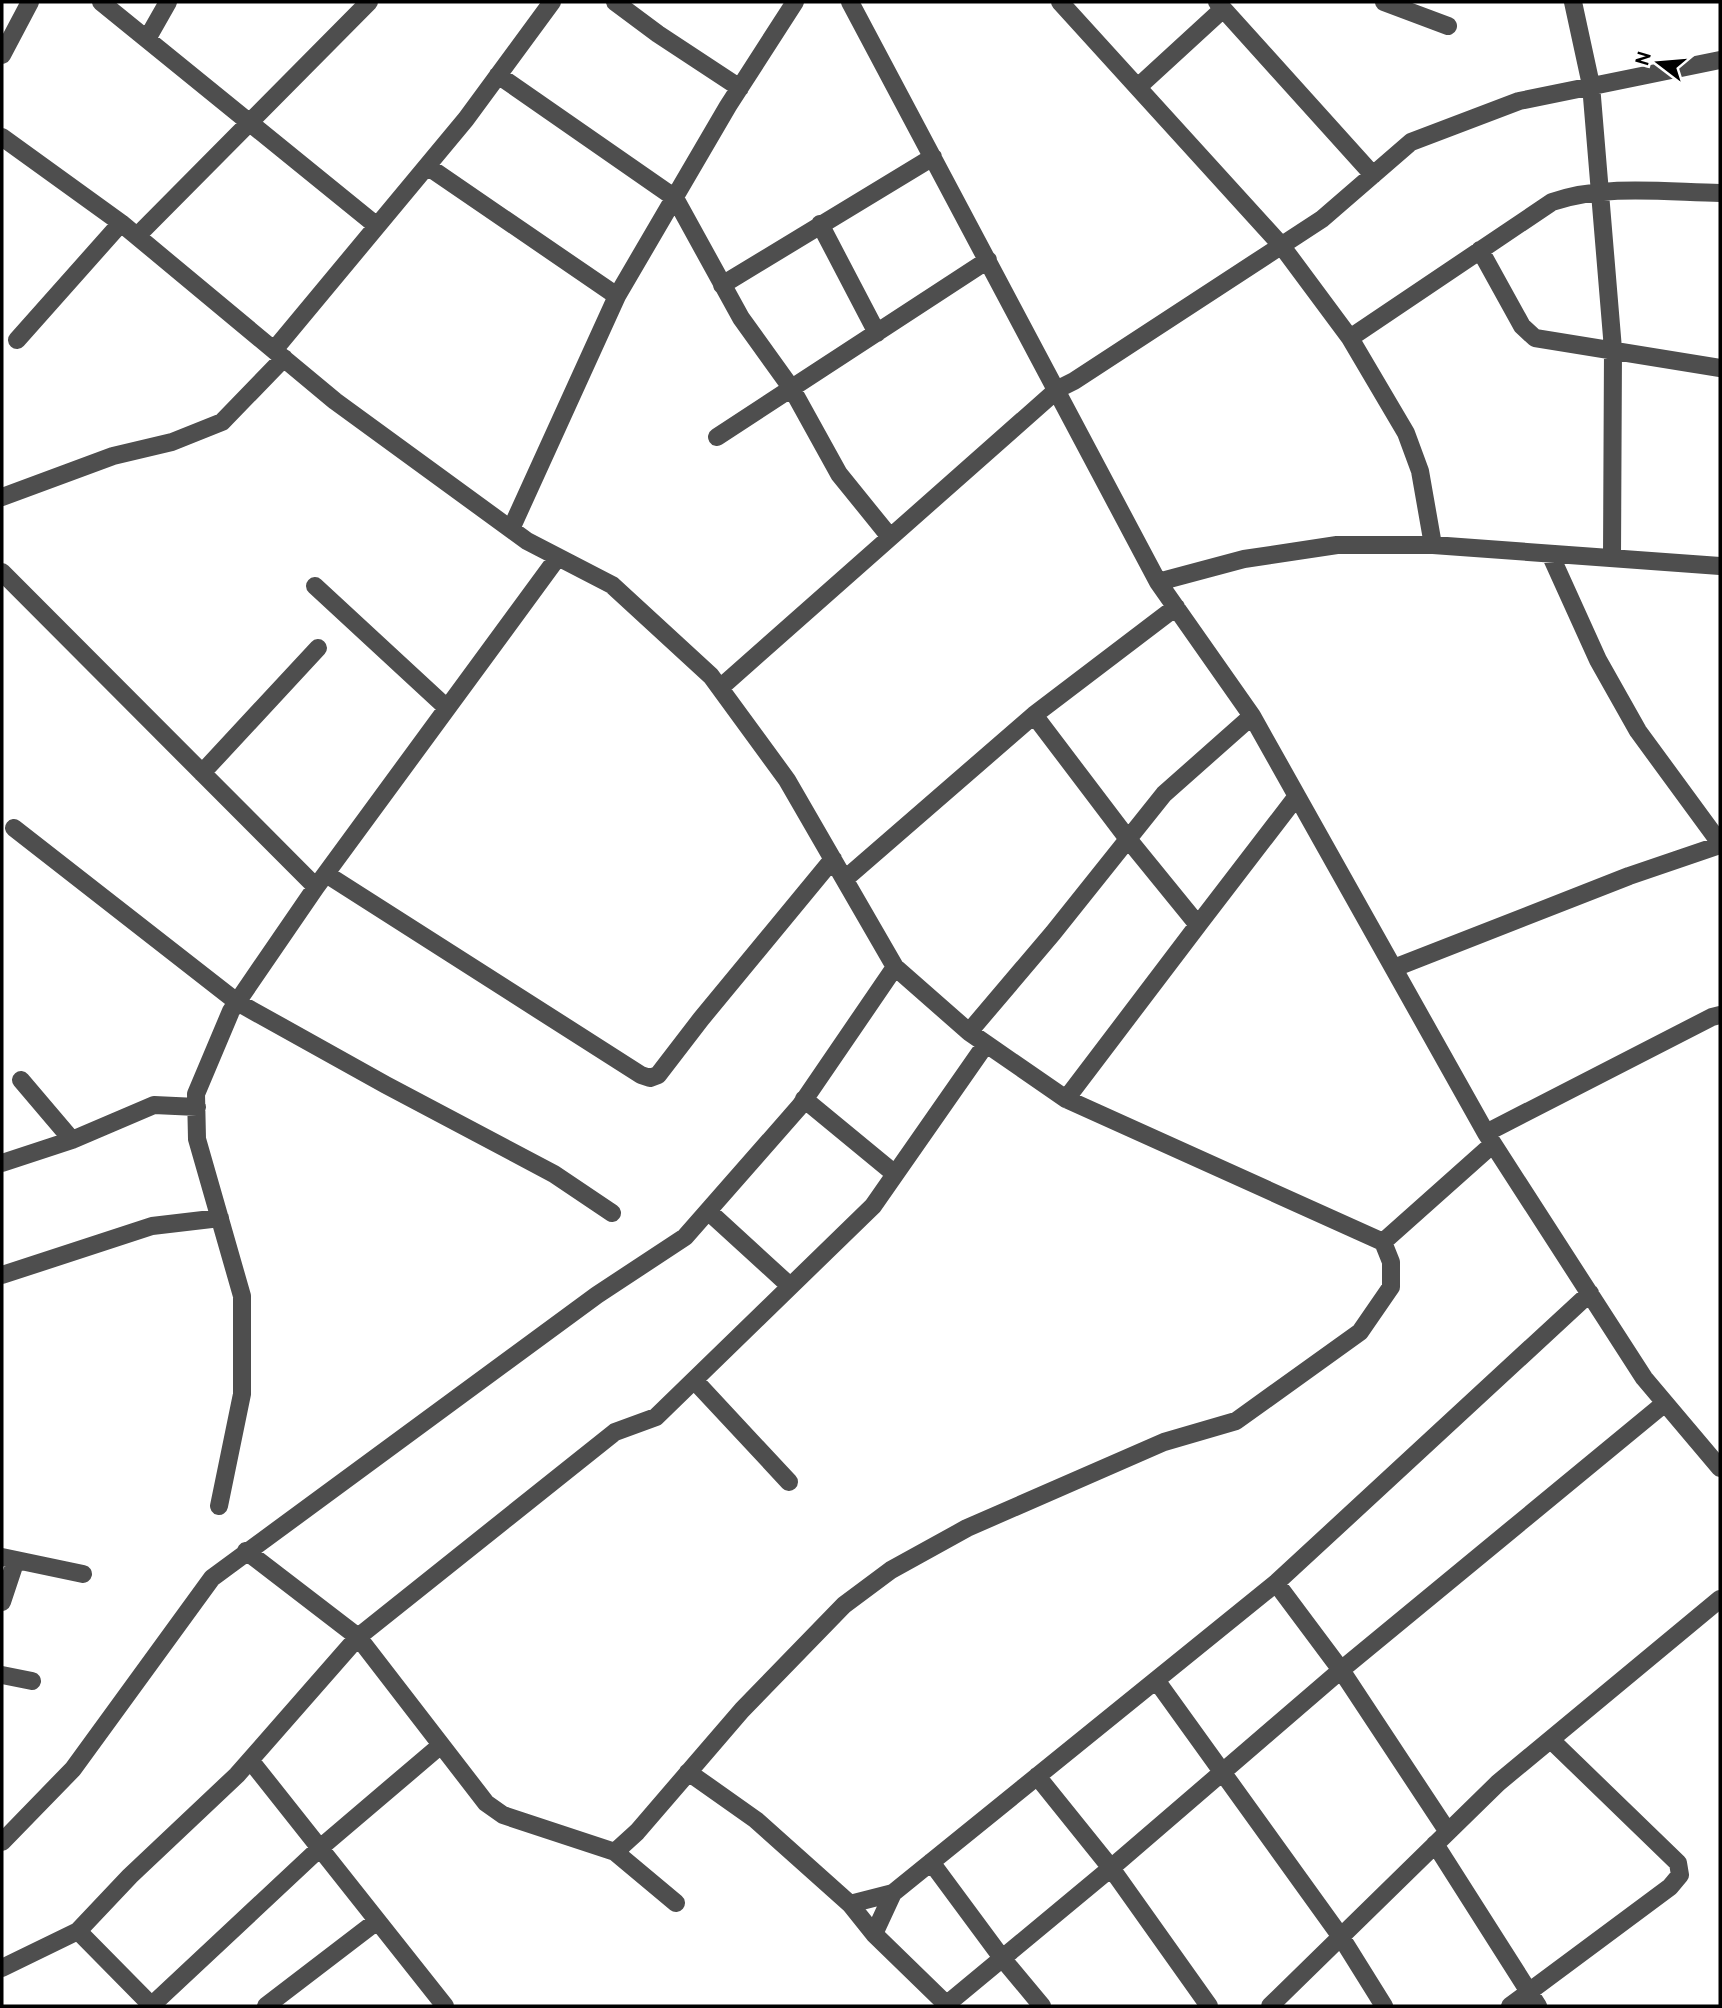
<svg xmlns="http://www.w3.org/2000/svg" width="1722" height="2008" viewBox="0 0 1722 2008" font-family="Overpass,sans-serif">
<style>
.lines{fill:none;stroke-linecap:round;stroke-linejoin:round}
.minor{stroke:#4e4e4e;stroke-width:18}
</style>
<rect width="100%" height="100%" fill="#fff"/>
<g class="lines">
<!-- minor -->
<path class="minor" d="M101 2 377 226
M615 2 658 34 740 88
M850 2 1158 582 1252 716 1486 1133 1644 1378 1720 1468
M1060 2 1281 245 1350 338 1406 433 1420 471 1433 545
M1217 2 1373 175
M1384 2 1448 26
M1573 2 1591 85 1613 349 1612 558
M147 39 168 2
M2 55 30 2
M498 75 675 198 741 318 792 389 839 474 890 537
M1138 87 1223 9
M2 137 121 223 335 401 527 541 612 585 711 676 787 780 895 967 969 1032 1066 1099 1383 1242 1391 1262V1287L1360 1332 1236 1421 1164 1442 967 1528 891 1570 844 1605 742 1710 637 1832 615 1852
M427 166 617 296
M820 224 877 333
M137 236 369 2
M1480 250 1522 326 1535 338 1720 368
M722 285 933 157
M1350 338 1552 202C1605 184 1665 192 1720 193
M17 340 121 223
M274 350 466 119 552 2
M717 437 988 260
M2 497 113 456 172 442 222 422 284 358
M511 529 617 296 728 106 795 2
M1550 554 1598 660 1638 731 1720 843
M2 572 316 887
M1158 582 1244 559 1337 545H1433L1720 566
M315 586 447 708
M720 688 1058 389 1074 381 1322 219 1411 142 1519 101 1720 60
M1034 715 1128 839 1198 925 1297 796
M202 773 318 648
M14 828 237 1002 386 1085 554 1174 612 1213
M326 874 641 1075 650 1078 658 1075 701 1019 833 859
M845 879 1034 715 1176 607
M1394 968 1629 876 1720 845
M969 1032 1053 933 1164 794 1252 716
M21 1080 72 1140
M804 1099 895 1174
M1066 1099 1198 925
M1486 1133 1712 1017 1720 1015
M2 1163 72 1140 154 1105 197 1107
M708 1211 790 1286
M1383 1242 1493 1144
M2 1275 152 1226 220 1218
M694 1380 789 1482
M219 1506 242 1394V1296L197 1139 196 1094 231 1011 316 887 558 557
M246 1551 358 1637 486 1803 503 1815 615 1852 676 1903
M2 1557 83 1574
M1276 1583 1341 1670 1448 1832
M2 1602 16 1560
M2 1675 32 1681
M1156 1680 1341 1937 1384 2006
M250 1760 445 2006
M688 1772 756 1820 850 1904 874 1934 948 2006
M1037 1776 1111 1868 1209 2006
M2 1842 73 1769 212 1578 597 1295 685 1237 800 1106 895 967
M1435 1844 1538 2006
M931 1862 1002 1958 1042 2006
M850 1904 893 1893 1276 1583 1590 1293
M78 1931 152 2006
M874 1934 893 1893
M2 1968 78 1931 130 1876 237 1775 358 1637 615 1432 656 1417 873 1206 986 1044
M946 2005 1111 1868 1341 1670 1665 1403
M151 2006 320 1848 441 1745
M266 2006 377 1921
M1270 2006 1498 1783 1720 1599
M1510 2006 1670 1887 1680 1875 1678 1863 1551 1740"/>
</g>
<!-- border -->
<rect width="1722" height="2008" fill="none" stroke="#000000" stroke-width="7"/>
<!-- north arrow -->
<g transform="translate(1659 63) rotate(286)" stroke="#ffffff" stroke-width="5" paint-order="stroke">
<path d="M0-5L12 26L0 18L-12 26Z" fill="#000000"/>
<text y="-10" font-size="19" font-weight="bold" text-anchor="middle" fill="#000000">N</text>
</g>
</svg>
